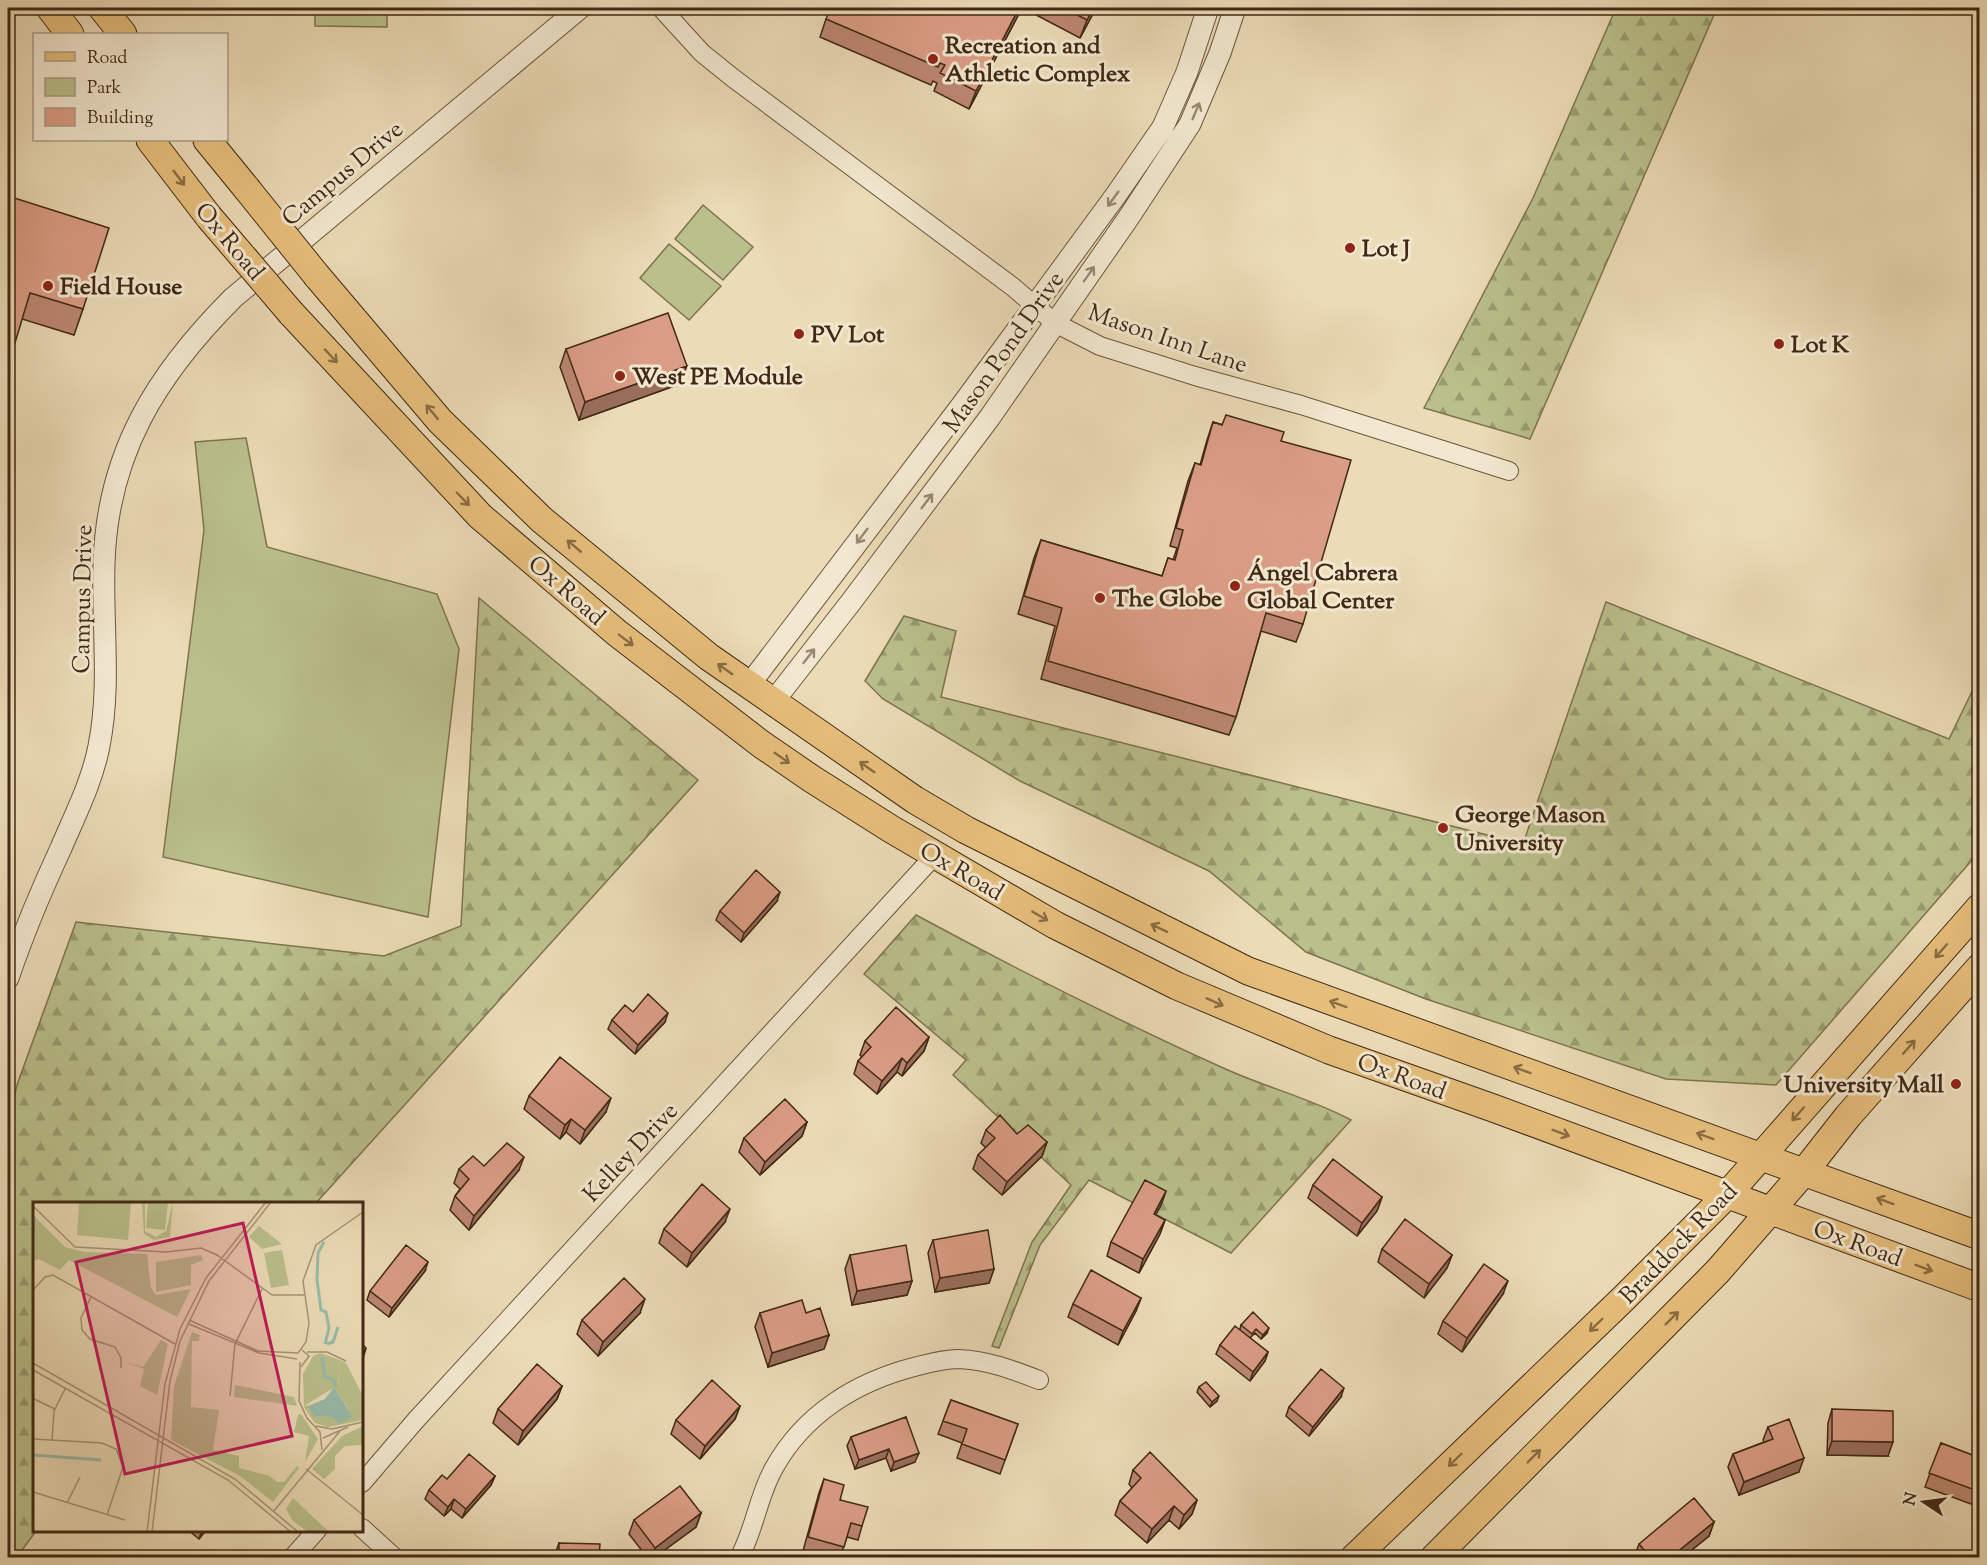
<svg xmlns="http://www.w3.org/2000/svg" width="1987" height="1565" viewBox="0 0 1987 1565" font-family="'Sorts Mill Goudy',serif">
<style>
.green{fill:#bac08c;stroke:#7e7450;stroke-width:1.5}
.forest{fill:url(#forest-firs);stroke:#7e7450;stroke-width:1.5}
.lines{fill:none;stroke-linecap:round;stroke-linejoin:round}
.minor-casing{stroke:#6c563d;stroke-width:20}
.tertiary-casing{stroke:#6c563d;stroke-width:23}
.primary-casing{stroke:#412915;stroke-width:29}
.minor{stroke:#f2e8d0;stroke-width:18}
.tertiary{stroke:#f2e8d0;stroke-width:21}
.primary{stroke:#e6be7b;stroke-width:27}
.primary-bridge-casing{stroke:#412915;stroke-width:29;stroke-linecap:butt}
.primary-bridge{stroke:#e6be7b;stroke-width:27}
.wall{fill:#bc8772;stroke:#412915;stroke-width:1.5}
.shaded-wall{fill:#996e5d;stroke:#412915;stroke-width:1.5}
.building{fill:#db9d85;stroke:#412915;stroke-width:1.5}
.oneway{stroke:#9a8872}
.oneway2{stroke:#8b6c43}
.poi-dot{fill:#8f2418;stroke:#f2e8d0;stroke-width:2}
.labels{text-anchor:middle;stroke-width:6;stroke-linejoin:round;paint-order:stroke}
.poi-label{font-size:24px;font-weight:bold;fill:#412915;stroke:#f2e8d0;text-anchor:start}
.street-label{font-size:24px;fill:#412915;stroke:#f2e8d0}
.inset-river{fill:none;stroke:#99bbab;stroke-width:3}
.inset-road{fill:none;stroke:#a79476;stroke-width:1.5}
.view{fill:#c2185b;fill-opacity:0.15;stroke:#c2185b;stroke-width:3}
.inset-edge{fill:none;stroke:#412915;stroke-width:3}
</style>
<defs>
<pattern id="forest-firs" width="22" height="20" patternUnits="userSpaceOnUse" patternTransform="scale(1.5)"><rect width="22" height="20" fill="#bac08c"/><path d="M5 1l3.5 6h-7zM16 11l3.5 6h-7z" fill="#999c71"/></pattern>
</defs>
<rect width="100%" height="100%" fill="#ebdbb6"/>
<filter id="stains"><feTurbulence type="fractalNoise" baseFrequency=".00333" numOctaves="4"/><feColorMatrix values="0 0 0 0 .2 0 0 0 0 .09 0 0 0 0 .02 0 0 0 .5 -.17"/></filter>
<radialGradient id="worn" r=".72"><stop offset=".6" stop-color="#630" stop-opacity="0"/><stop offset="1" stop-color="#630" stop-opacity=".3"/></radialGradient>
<!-- green -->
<path class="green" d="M315 8H387V27L315 26Z
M703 205 753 247 723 280 675 239Z
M669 244 721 286 689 320 640 278Z
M246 438 267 547 437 594 459 649 428 917 163 857 204 530 195 442Z"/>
<!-- forest -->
<path class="forest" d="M1616 8H1717L1530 439 1424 408 1533 198Z
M479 598 698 780 316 1203 34 1204V1530L36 1531 17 1557H8V1125L17 1085 76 922 384 956 461 926Z
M1606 602 1949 739 1979 677V852L1776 1085 1666 1079 1426 999 1306 952 1209 871 1020 781 883 699 865 681 904 616 956 631 941 697 1523 844Z
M916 915C1016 969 1117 1020 1221 1067 1264 1087 1310 1098 1351 1120L1231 1253 1089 1180 1040 1245 999 1348 992 1346 1032 1242 1071 1185 953 1075 966 1060 864 974Z"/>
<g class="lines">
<defs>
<path id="minor" d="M661 8 702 53 733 78 1013 287 1055 323 1100 346 1195 376 1301 405 1509 471
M362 1483 416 1420 935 855
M362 1528 395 1558
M292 1558 317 1530
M739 1558C755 1529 758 1496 774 1468 804 1414 856 1382 914 1367 929 1363 944 1359 959 1359 987 1360 1013 1370 1039 1380"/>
<path id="tertiary" d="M749 685 962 405 1116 195 1163 127 1187 72 1208 8
M773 702 851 602 990 417 1129 217 1190 124 1220 53 1235 8
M8 978C23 934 41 891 61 848 75 815 92 782 99 746 111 686 102 625 104 564 107 453 157 374 233 298L580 8"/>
<path id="primary" d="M50 8 70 34
M102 8 123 34
M150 140 209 217
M207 140 247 189
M317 276 440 421 542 520 709 657 915 800 966 830 1248 971 1980 1236
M291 313 480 516 617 633 761 744 812 779 891 829 1055 925 1177 986 1329 1050 1493 1108 1980 1288
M1354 1558 1624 1298 1727 1195 1980 907
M1434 1558 1718 1271 1804 1172 1848 1116 1980 967"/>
</defs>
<!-- minor casing -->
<use href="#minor" class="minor-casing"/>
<!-- tertiary casing -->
<use href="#tertiary" class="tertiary-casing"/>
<!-- primary casing -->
<use href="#primary" class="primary-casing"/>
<!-- minor -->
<use href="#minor" class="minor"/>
<!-- tertiary -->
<use href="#tertiary" class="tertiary"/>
<!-- primary -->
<use href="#primary" class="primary"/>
<defs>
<path id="primary-bridge" d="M247 189 317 276
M209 217 291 313"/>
</defs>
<!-- primary-bridge casing -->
<use href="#primary-bridge" class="primary-bridge-casing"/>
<!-- primary-bridge -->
<use href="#primary-bridge" class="primary-bridge"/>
</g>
<!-- wall -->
<path class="wall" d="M1022 8 969 109 934 91 937 83 933 81 931 85 820 37 826 19Z
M1023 8H1096L1080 38Z
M8 196 83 309 74 335 22 319Z
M566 349 680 384 579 420 560 367Z
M1213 422 1281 441 1303 624 1296 642 1261 631 1236 717 1229 735 1041 679 1055 626 1018 614 1034 558 1041 540 1162 576 1168 558 1173 560 1177 548 1170 546 1188 481 1195 463 1200 465 1207 440Z
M777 901 741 942 716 920 720 911Z
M612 1020 665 1022 635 1054 608 1029Z
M929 1037 924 1051 902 1076 897 1072 877 1094 854 1074 858 1061 862 1057 860 1055 865 1041Z
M529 1096 606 1112 580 1144 566 1132 560 1139 524 1109Z
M807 1122 802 1136 760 1175 739 1152 744 1138Z
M986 1130 1017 1134 1047 1142 1042 1156 1002 1195 973 1169 978 1155 986 1148 981 1143Z
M484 1166 519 1170 469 1230 450 1210 455 1196 460 1189 454 1183 459 1169Z
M1313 1185 1382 1197 1377 1211 1357 1236 1308 1198Z
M1166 1191 1161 1205 1155 1215 1165 1220 1160 1234 1139 1273 1107 1256 1111 1242Z
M725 1222 687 1267 659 1243 664 1229Z
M933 1240 994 1269 989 1283 935 1292 928 1253Z
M1382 1249 1452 1255 1447 1268 1424 1298 1378 1262Z
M850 1255 912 1281 907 1295 852 1305 845 1269Z
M425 1271 389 1317 367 1300 370 1291Z
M1503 1294 1462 1352 1438 1334 1443 1321Z
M1141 1298 1136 1311 1118 1345 1068 1317 1073 1304Z
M640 1313 598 1356 577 1334 582 1320Z
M760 1313H806L829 1335 824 1349 768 1367 755 1327Z
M1241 1325 1267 1333 1261 1339 1255 1333 1250 1338 1268 1352 1265 1361 1250 1381 1216 1354 1220 1345 1240 1329Z
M562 1386 557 1399 518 1445 493 1423 498 1409Z
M1199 1387 1217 1401 1210 1407 1197 1392Z
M1341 1397 1309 1436 1286 1416 1289 1407Z
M951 1400 1018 1424 1000 1474 957 1458 962 1443 938 1434Z
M740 1406 735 1419 700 1459 671 1434 676 1420Z
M1832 1409 1888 1456 1827 1455 1828 1423Z
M906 1417 915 1462 891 1471 886 1458 855 1469 847 1446 851 1437Z
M1768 1427 1799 1472 1739 1495 1728 1467 1733 1454 1764 1442 1763 1440Z
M1941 1443 1980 1458 1979 1507 1925 1487Z
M1133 1470 1197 1500 1192 1514 1179 1529 1169 1520 1147 1543 1115 1515 1120 1501 1132 1488 1129 1484Z
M495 1476 491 1485 462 1518 451 1509 444 1516 425 1499 429 1490 447 1479Z
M824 1479 862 1526 858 1540 847 1537 840 1557H827L803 1551 819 1493Z
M701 1513 696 1527 655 1557H647L629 1534 634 1520Z
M1714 1522 1709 1536 1683 1557H1634L1639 1544Z
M188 1530H206L199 1539Z
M559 1543 599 1556 615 1557H554Z"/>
<!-- shaded-wall -->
<path class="shaded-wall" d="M1019 8H1022L969 109 976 91Z
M1093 8H1096L1080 38 1087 20Z
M687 366 680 384 579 420 585 402Z
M780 892 777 901 741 942 744 933Z
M668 1013 665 1022 635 1054 638 1045Z
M929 1037 924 1051 902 1076 907 1063Z
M902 1058 897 1072 877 1094 882 1081Z
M611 1098 606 1112 580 1144 585 1130Z
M571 1119 566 1132 560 1139 565 1125Z
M807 1122 802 1136 760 1175 765 1162Z
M1047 1142 1042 1156 1002 1195 1007 1182Z
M524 1157 519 1170 469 1230 474 1216Z
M1166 1191 1161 1205 1149 1228 1154 1214Z
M1382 1197 1377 1211 1357 1236 1362 1223Z
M730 1209 725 1222 687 1267 692 1253Z
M1165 1220 1160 1234 1139 1273 1143 1259Z
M1452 1255 1447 1268 1424 1298 1429 1284Z
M428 1262 425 1271 389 1317 392 1308Z
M994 1269 989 1283 935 1292 940 1278Z
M912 1281 907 1295 852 1305 857 1291Z
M1508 1281 1503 1294 1462 1352 1467 1338Z
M1141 1298 1136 1311 1118 1345 1123 1331Z
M645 1299 640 1313 598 1356 603 1342Z
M1269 1328 1267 1333 1261 1339 1263 1335Z
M829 1335 824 1349 768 1367 772 1353Z
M366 1348 362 1362V1354Z
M1268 1352 1265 1361 1250 1381 1253 1372Z
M562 1386 557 1399 518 1445 523 1431Z
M1344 1388 1341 1397 1309 1436 1313 1427Z
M1219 1396 1217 1401 1210 1407 1212 1402Z
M740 1406 735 1419 700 1459 705 1446Z
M1832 1441 1893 1442 1888 1456 1827 1455Z
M889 1449 886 1458 855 1469 859 1460Z
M919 1453 915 1462 891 1471 894 1462Z
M1804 1458 1799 1472 1739 1495 1744 1482Z
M495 1476 491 1485 462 1518 466 1509Z
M454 1499 451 1509 444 1516 448 1507Z
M1197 1500 1192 1514 1179 1529 1184 1515Z
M1174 1506 1169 1520 1147 1543 1152 1529Z
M701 1513 696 1527 655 1557H651L655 1548Z
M1714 1522 1709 1536 1683 1557H1671Z
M202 1530H206L199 1539Z"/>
<!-- building -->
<path class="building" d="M831 8H1019L976 91 940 73 945 65 940 63 938 67 826 19Z
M1064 8H1093L1087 20Z
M8 196 109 228 83 309 30 293 8 366Z
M668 313 687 366 585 402 566 349Z
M1226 415 1284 432 1281 441 1351 460 1303 624 1266 613 1236 717 1048 661 1062 608 1024 596 1041 540 1162 576 1168 558 1175 560 1183 530 1176 528 1195 463 1201 465 1213 422 1222 425Z
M756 870 780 892 744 933 720 911Z
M648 994 668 1013 638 1045 612 1020 625 1005 633 1012Z
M896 1007 929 1037 907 1063 902 1058 882 1081 858 1061 871 1047 865 1041Z
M560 1057 611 1098 585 1130 571 1119 565 1125 529 1096Z
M785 1099 807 1122 765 1162 744 1138Z
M1000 1115 1017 1134 1028 1125 1047 1142 1007 1182 978 1155 995 1138 986 1130Z
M507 1143 524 1157 474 1216 455 1196 469 1179 459 1169 473 1156 484 1166Z
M1333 1159 1382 1197 1362 1223 1313 1185Z
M1145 1180 1166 1191 1154 1214 1165 1220 1143 1259 1111 1242Z
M702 1184 730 1209 692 1253 664 1229Z
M1405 1219 1452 1255 1429 1284 1382 1249Z
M988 1230 994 1269 940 1278 933 1240Z
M406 1245 428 1262 392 1308 370 1291Z
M906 1245 912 1281 857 1291 850 1255Z
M1484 1264 1508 1281 1467 1338 1443 1321Z
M1091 1270 1141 1298 1123 1331 1073 1304Z
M624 1278 645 1299 603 1342 582 1320Z
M802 1300 806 1313 820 1308 829 1335 772 1353 760 1313Z
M1253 1312 1269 1328 1263 1335 1256 1329 1252 1334 1241 1325Z
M1235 1326 1268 1352 1253 1372 1220 1345Z
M362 1344 366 1348 362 1354Z
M537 1364 562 1386 523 1431 498 1409Z
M1321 1369 1344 1388 1313 1427 1289 1407Z
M712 1380 740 1406 705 1446 676 1420Z
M1206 1382 1219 1396 1212 1402 1199 1387Z
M951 1400 1018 1424 1005 1460 962 1444 967 1429 943 1421Z
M1832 1409 1893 1411V1442L1832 1441Z
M906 1417 919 1453 894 1462 889 1449 859 1460 851 1437Z
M1789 1419 1804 1458 1744 1482 1733 1454 1773 1439 1768 1427Z
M1941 1443 1980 1458V1492L1929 1473Z
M1150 1452 1197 1500 1184 1515 1174 1506 1152 1529 1120 1501 1141 1478 1133 1470Z
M469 1454 495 1476 466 1509 454 1499 448 1507 429 1490 442 1475 447 1479Z
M824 1479 844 1485 840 1500 868 1507 862 1526 851 1523 844 1547 808 1537Z
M680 1486 701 1513 655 1548 634 1520Z
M1694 1498 1714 1522 1671 1557H1650L1639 1544Z
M559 1543 600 1544 599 1556H615V1557H559Z"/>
<!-- one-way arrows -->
<defs><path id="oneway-shaft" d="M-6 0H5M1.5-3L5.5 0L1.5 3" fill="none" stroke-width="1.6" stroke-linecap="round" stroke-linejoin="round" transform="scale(1.5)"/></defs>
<g class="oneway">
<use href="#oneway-shaft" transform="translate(1196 111) rotate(-67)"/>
<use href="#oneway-shaft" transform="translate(1113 199) rotate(126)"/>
<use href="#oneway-shaft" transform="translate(1089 274) rotate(-55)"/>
<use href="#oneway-shaft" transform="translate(927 501) rotate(-53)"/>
<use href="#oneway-shaft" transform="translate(862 536) rotate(127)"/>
<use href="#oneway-shaft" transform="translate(809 656) rotate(-52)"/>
</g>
<g class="oneway2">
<use href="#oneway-shaft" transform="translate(179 178) rotate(53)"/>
<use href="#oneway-shaft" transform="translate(331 356) rotate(47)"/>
<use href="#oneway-shaft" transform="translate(432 412) rotate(-130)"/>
<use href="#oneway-shaft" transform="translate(463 499) rotate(46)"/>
<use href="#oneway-shaft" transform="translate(574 546) rotate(-140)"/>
<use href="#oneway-shaft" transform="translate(626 640) rotate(37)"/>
<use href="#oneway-shaft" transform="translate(725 669) rotate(-145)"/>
<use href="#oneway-shaft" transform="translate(782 758) rotate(35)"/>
<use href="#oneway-shaft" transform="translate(867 767) rotate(-145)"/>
<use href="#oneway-shaft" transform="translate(1040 916) rotate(30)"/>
<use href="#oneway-shaft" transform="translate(1159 928) rotate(-154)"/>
<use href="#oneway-shaft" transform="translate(1941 951) rotate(131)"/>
<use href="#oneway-shaft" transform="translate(1215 1002) rotate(24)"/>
<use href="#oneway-shaft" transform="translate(1338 1004) rotate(-160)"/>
<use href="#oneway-shaft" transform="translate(1909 1047) rotate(-49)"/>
<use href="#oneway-shaft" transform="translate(1522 1070) rotate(-160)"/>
<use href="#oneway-shaft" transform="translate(1798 1114) rotate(132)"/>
<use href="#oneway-shaft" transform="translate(1561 1133) rotate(20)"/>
<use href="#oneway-shaft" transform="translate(1705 1136) rotate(-160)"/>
<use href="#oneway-shaft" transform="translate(1885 1201) rotate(-160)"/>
<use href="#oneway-shaft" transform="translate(1924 1268) rotate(20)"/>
<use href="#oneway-shaft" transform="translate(1672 1318) rotate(-45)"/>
<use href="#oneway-shaft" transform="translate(1596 1325) rotate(136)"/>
<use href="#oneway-shaft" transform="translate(1534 1456) rotate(-45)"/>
<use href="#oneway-shaft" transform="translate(1455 1460) rotate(136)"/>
</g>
<!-- markers -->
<g class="poi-dot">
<circle cx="933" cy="59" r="6"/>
<circle cx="1350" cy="248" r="6"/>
<circle cx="48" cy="286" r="6"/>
<circle cx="799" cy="334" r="6"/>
<circle cx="1779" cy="344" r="6"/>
<circle cx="620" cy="376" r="6"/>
<circle cx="1235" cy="586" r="6"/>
<circle cx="1100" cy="598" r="6"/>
<circle cx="1443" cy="828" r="6"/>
<circle cx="1956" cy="1084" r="6"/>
</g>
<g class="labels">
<!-- poi labels -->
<g class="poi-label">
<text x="945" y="53">Recreation and<tspan x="945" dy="28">Athletic Complex</tspan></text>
<text x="1362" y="256">Lot J</text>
<text x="60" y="294">Field House</text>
<text x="811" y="342">PV Lot</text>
<text x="1791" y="352">Lot K</text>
<text x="632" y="384">West PE Module</text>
<text x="1247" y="580">Ángel Cabrera<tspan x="1247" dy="28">Global Center</tspan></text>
<text x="1112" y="606">The Globe</text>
<text x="1455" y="822">George Mason<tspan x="1455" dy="28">University</tspan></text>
<text x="1944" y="1092" text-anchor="end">University Mall</text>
</g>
<!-- street labels -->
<g class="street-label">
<text transform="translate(342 173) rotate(-40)" y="8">Campus Drive</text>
<text transform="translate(230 241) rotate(50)" y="8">Ox Road</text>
<text transform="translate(1168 338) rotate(19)" y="8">Mason Inn Lane</text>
<text transform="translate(1003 352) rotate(-55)" y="8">Mason Pond Drive</text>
<text transform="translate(567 590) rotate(41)" y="8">Ox Road</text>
<text transform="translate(82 599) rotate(-89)" y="8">Campus Drive</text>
<text transform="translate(962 871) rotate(30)" y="8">Ox Road</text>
<text transform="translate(1402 1076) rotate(20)" y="8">Ox Road</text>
<text transform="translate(630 1152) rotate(-47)" y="8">Kelley Drive</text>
<text transform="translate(1678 1243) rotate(-46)" y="8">Braddock Road</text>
<text transform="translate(1858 1243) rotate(20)" y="8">Ox Road</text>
</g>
</g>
<!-- overview -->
<g transform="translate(33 1202)">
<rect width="330" height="330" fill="#ebdbb6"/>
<path d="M46 0H98L95 38 44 33ZM109 0H112V29L123 35 133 29 140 0 137 35 121 38 111 32ZM115 0H135L132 28 113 26ZM249 48 256 83 238 86 231 51ZM168 53 170 58 158 63V83L123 90V60ZM307 158 313 161 330 194V218L295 225 282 221 271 205 274 203 283 214 298 215 306 220 316 208 301 185 305 183Z" fill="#bac08c"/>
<path d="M0 13 32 45 51 50 114 52 118 86 123 93 158 87 144 115 36 58 27 68 6 57 0 59ZM226 24 249 42 229 47 216 35ZM159 130 167 133 166 139H159L158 205 186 208 180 248 206 254V266L237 274 244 280H251L264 264 266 266 240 300 207 274 138 238 141 184ZM128 138 135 142 124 193 107 184 111 167 91 160 110 165ZM287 151 307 158 305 183 271 204 270 172 280 154ZM202 183 261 195 264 204 201 195ZM268 212 285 237 272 260 276 234 261 230 265 213ZM330 224V243L312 244 302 254V267L291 277 279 267 309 234ZM260 296 296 330H275L260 319 253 307Z" fill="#bac08c"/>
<path d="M301 185 319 214 307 222 298 215 281 214 275 204 292 197Z" fill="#99bbab"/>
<path class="inset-river" d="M0 33 1 14M291 40 285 51 284 78 288 108 293 110 296 126 292 142M294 142 300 140 305 125M289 155 292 175 301 178 303 186M0 253 68 258"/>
<path class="inset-road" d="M0 4 42 45 133 50 168 46 184 53 239 93H271M0 88 12 75 20 73 142 142M58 95 48 116 49 128 57 137 82 145 88 156V166M156 118 225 149 265 151M156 122 226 151 264 157M274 150H294L313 159M265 151 273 140 276 121 270 79 283 43 330 10M267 160 266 199 274 216 287 230 289 248M0 161 202 277 265 330M268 165 276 154 269 148M0 168 195 278 258 330M197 194 202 142 229 87M1 197 22 207M283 224 299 227 330 220M290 236 315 225M0 237 69 241 83 247 90 265 74 313M19 239 21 209 32 187M273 267 330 313M0 290 92 318M34 301 47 275M240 310 307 229M114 330 132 182 147 127 173 76 233 0M119 330 137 179 147 139 176 79 238 0"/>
<path class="view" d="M210 21 259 234 92 272 43 60Z"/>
<rect width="330" height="330" class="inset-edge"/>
</g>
<!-- margin -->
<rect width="1987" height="1565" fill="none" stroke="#ebdbb6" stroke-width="30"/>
<rect x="9" y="9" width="1969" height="1547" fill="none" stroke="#412915" stroke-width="3"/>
<rect x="15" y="15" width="1957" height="1535" fill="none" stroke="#412915" stroke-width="1.5"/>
<!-- legend -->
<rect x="33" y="33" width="195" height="108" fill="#f2e8d0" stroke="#ab9c85" stroke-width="1.5"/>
<rect x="45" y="52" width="30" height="9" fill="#e6be7b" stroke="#ab9c85" stroke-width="1.5"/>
<text x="87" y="63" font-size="18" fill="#412915">Road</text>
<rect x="45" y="78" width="30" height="18" fill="#bac08c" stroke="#ab9c85" stroke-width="1.5"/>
<text x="87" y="93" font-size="18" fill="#412915">Park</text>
<rect x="45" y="108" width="30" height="18" fill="#db9d85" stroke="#ab9c85" stroke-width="1.5"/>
<text x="87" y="123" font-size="18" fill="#412915">Building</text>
<!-- north arrow -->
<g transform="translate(1924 1502) rotate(283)" stroke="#f2e8d0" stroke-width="4.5" paint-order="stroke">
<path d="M0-4.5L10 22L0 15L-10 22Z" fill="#412915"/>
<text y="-9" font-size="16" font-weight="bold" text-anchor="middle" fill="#412915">N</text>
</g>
<rect width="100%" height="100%" filter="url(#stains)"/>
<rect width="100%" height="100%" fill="url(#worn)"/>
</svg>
